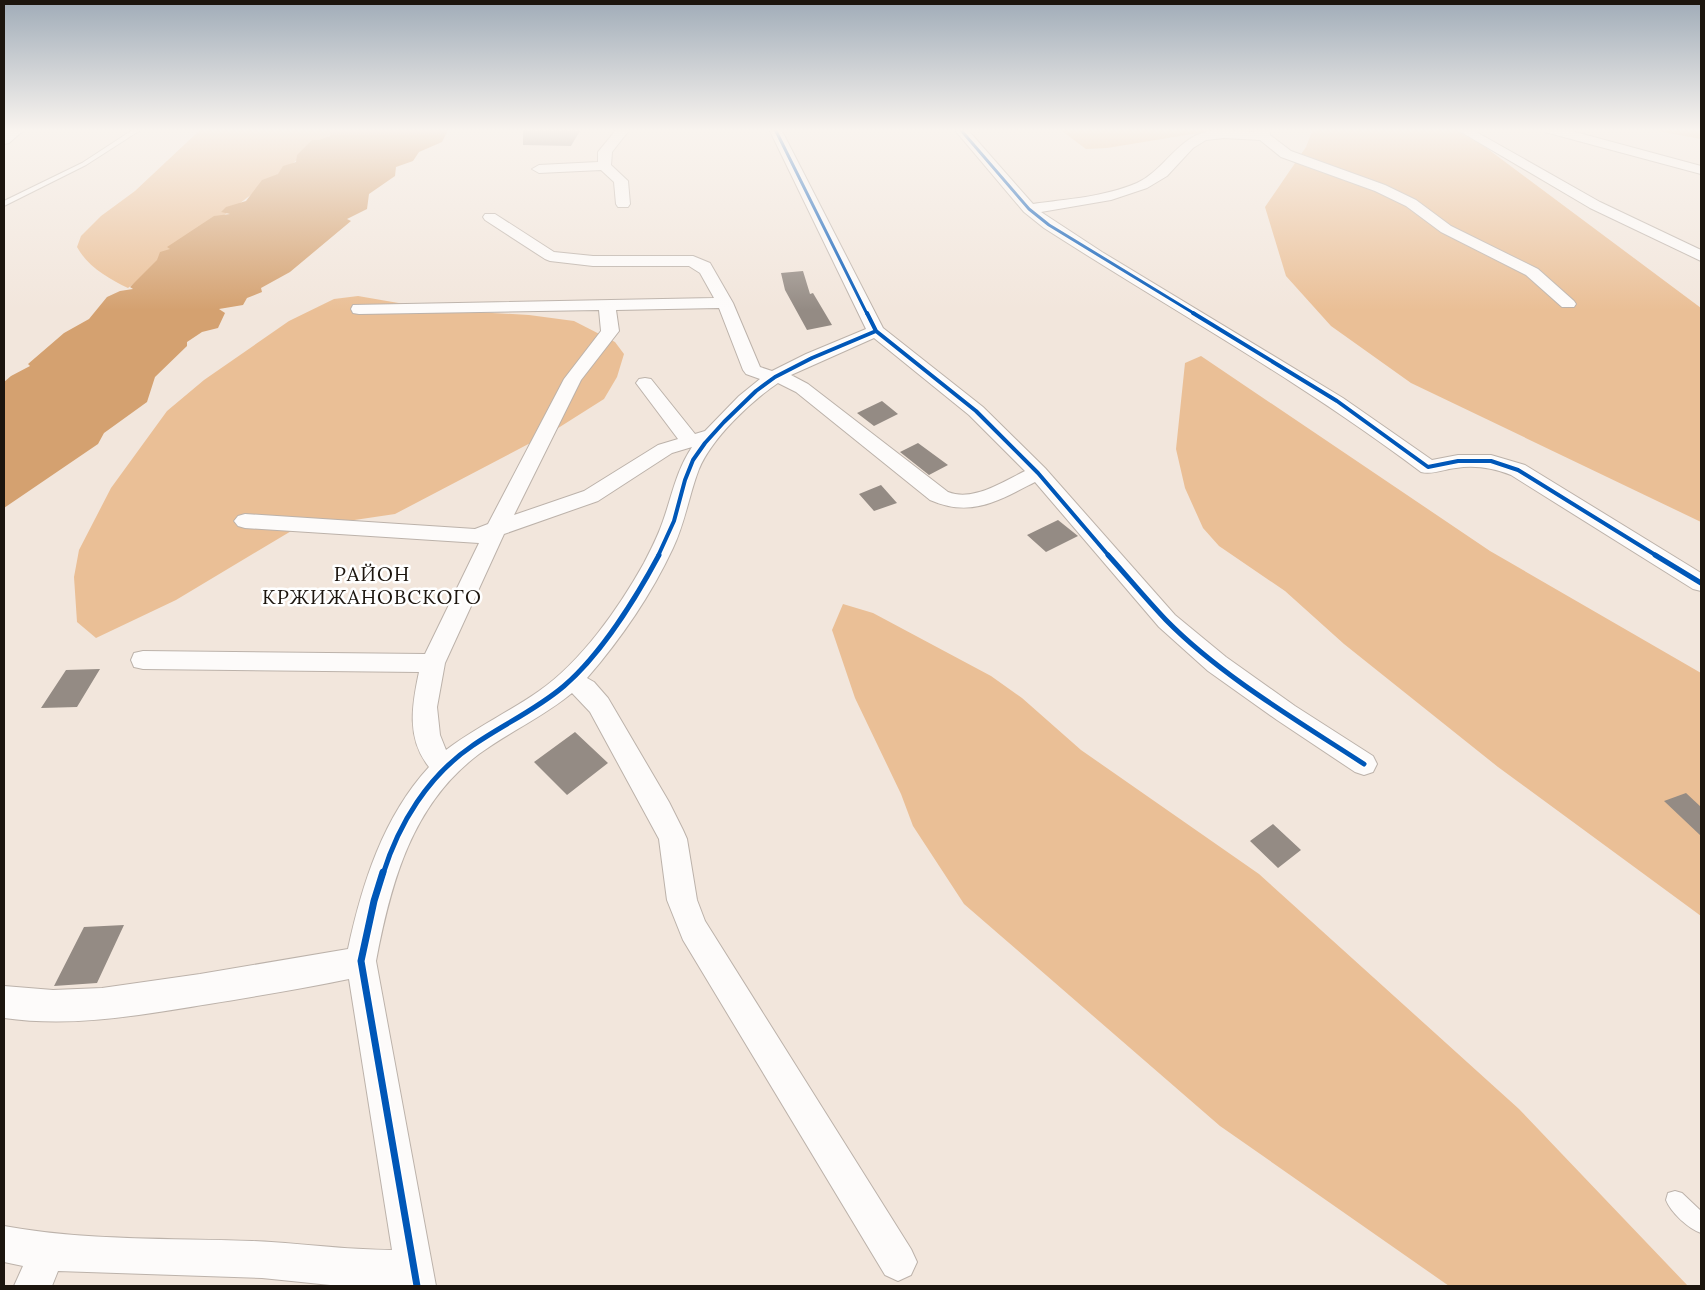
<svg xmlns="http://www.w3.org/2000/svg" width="1705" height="1290" viewBox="0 0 1705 1290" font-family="Lora,serif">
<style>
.forest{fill:#eabf96}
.water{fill:#d4a170}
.building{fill:#948b84}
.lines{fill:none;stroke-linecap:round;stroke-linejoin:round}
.lane-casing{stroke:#bcb2aa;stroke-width:2}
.street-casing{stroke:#bcb2aa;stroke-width:2}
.lane{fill:#fdfbfa;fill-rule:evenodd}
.street{fill:#fdfbfa;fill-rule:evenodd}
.cycleway-far3-casing{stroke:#fff;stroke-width:5}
.cycleway-far2-casing{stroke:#fff;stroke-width:6}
.cycleway-far1-casing{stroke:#fff;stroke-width:8}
.cycleway-casing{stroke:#fff;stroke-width:10}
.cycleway-far3{stroke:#0057b8;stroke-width:3}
.cycleway-far2{stroke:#0057b8;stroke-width:4}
.cycleway-far1{stroke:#0057b8;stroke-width:5}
.cycleway{stroke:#0057b8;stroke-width:7}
.labels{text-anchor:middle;stroke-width:5;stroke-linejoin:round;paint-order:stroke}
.quarter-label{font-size:20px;letter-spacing:1px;fill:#1c150e;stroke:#fff}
</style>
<rect width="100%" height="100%" fill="#f2e6dc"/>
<!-- forest -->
<path class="forest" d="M201 129H338L128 288C109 279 87 266 77 247L81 236 101 216 135 191Z
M1059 129H1223L1107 148 1086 149Z
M1313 129H1461L1701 308V522L1411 383 1331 326 1286 276 1265 207 1306 147Z
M1646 129H1701V139Z
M358 296 439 310 529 315 574 321 615 342 624 354 617 377 604 399 555 430 395 514 341 522 313 518 176 600 96 638 77 622 74 577 79 550 111 488 167 411 204 380 289 321 334 299Z
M1201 356 1490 551 1701 673V916L1498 767 1344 644 1285 591 1219 546 1203 528 1185 488 1176 449 1185 363Z
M843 604 873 613 991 676 1022 698 1081 750 1259 874 1519 1109 1688 1286H1449L1220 1126 964 904 913 826 901 794 855 698 832 630Z"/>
<!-- water -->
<path class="water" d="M329 129H451L448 130 442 142 419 152 413 161 396 167 395 176 369 194 367 209 347 219 351 221 290 272 261 288 262 292 247 298 243 305 219 309 225 313 218 328 202 332 187 342V346L155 377 147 402 104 433 98 444 4 508V382L11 376 30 366 28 364 64 333 89 319 107 297 120 291 133 289 130 287 157 260 160 252 170 249 167 247 214 216 230 214 221 212 226 207 246 201 262 180 278 174 283 166 296 162 297 155 312 140H319L330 136Z"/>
<!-- building -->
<path class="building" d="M523 129H581L571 146 523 145Z
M803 271 810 294 813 293 832 325 807 330 785 290 781 273Z
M882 401 898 414 874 426 857 413Z
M918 443 948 465 929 475 900 452Z
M881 485 897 503 874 511 859 494Z
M1058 520 1078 536 1046 552 1027 535Z
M100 669 77 707 41 708 66 670Z
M575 732 608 763 567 795 534 762Z
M1686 793 1701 807V836L1664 801Z
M1273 824 1301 850 1278 868 1250 841Z
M124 925 97 983 54 986 84 927Z"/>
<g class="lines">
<defs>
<path id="lane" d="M134 129H142L86 165 4 206V201L82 163Z
M1675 1191 1682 1193 1701 1211V1233C1689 1229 1671 1213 1666 1200L1668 1193Z"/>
<path id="street" d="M11 129H25L9 143 4 144V134Z
M617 129H630L612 152 611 165 628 181 630 204 628 207H618L616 204 614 182 601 170 539 173 532 169 539 165 598 162V152Z
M769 129H781L883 328 983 407 1045 468 1175 615 1226 657 1295 706 1373 756 1377 764 1373 772 1364 775 1355 772 1277 720 1208 671 1159 627 1035 482C998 501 971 518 930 500L796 392 778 383C750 402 712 438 699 469 689 495 685 523 673 548 651 595 621 639 587 678L594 682 608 698 669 802 683 830 687 839 697 900 705 921 911 1249 917 1262 911 1275 898 1281 885 1275 683 940 667 900 659 839 590 712 572 693C543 717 509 732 479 754 412 804 391 882 376 961L436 1286H340L262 1278 58 1271 52 1286H14L23 1266 4 1262V1226C85 1241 169 1238 252 1241 299 1243 345 1250 392 1250L349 979C302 989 256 996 209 1004 141 1015 73 1028 4 1018V986L53 990 102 988 200 974 348 949C362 884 383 817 429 767 406 738 412 705 419 672L143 669 134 667 131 660 134 653 143 651 425 654 479 543 245 528 238 526 234 521 238 516 245 514 475 529 488 524 564 379 601 331 599 310 359 314 353 313 351 309 353 305 714 298 700 273 689 266H593L550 261 545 259 485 220 483 217 485 214H495L554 252 593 256H693L710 263 733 303 760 367 772 371 806 354 866 329ZM719 308 743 370 746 374 760 379 739 396 705 431 695 434 651 379 645 378 639 379 636 383 678 439 658 445 584 491 514 515 581 380 619 331 616 310ZM874 338 969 415 1025 471C1002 482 973 502 948 492L808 384 791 375ZM692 447C676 471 672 496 663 521 658 536 651 549 644 563 619 608 581 662 539 691 509 712 475 728 446 750L440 735 437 707 445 663 504 534 598 501 672 453Z
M954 129H967L1033 204C1067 199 1104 197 1137 183 1165 170 1178 136 1210 131 1225 129 1240 132 1255 132L1258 129H1270V135L1291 151 1385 185 1416 200 1451 226 1538 269 1574 301 1576 304 1574 307H1562L1526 275 1441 232 1406 206 1375 191 1281 157 1260 140 1224 138 1206 140 1193 148 1167 176 1147 188 1111 200 1041 212 1102 252 1343 398 1432 460 1458 455H1491L1525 465 1701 573V591L1693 589 1511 475C1493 468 1475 465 1456 468 1444 469 1433 475 1421 472 1301 381 1170 309 1044 228L1024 212Z
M1456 129H1471L1600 202 1701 250V261L1590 208Z
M1543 129H1564L1701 166V174L1545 132Z"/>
</defs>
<!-- lane casing -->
<use href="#lane" class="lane-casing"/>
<!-- street casing -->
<use href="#street" class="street-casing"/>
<!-- lane -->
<use href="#lane" class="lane"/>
<!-- street -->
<use href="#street" class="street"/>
<defs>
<path id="cycleway-far3" d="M775 129 867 314
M960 129 1029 209 1049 225 1195 314"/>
<path id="cycleway-far2" d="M867 313 876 331 976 411 1038 473 1109 556
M1193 313 1337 401 1428 467 1458 461H1491L1518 470 1657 556
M658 556 674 521 685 480 693 460 705 443 724 422 756 391 775 377 812 358 876 331"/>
<path id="cycleway-far1" d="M1108 555C1127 576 1146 599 1166 620 1221 676 1298 721 1364 764
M1655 555 1701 583
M383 874C399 823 428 776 472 746 502 725 536 710 564 686 601 654 636 598 659 555"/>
<path id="cycleway" d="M383 872 374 901 361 961 417 1286"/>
</defs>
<!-- cycleway-far3 casing -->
<use href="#cycleway-far3" class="cycleway-far3-casing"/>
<!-- cycleway-far2 casing -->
<use href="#cycleway-far2" class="cycleway-far2-casing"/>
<!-- cycleway-far1 casing -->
<use href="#cycleway-far1" class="cycleway-far1-casing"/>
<!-- cycleway casing -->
<use href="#cycleway" class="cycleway-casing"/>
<!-- cycleway-far3 -->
<use href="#cycleway-far3" class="cycleway-far3"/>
<!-- cycleway-far2 -->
<use href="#cycleway-far2" class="cycleway-far2"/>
<!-- cycleway-far1 -->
<use href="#cycleway-far1" class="cycleway-far1"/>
<!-- cycleway -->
<use href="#cycleway" class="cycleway"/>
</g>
<!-- sky -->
<linearGradient id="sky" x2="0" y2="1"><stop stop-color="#a0acb8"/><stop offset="0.42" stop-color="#f9f4ef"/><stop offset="1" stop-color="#f9f4ef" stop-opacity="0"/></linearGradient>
<rect width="1705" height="310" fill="url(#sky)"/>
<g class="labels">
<!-- quarter labels -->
<g class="quarter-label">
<text x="372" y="581">РАЙОН<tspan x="372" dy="23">КРЖИЖАНОВСКОГО</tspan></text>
</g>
</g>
<!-- border -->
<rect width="1705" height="1290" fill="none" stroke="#1c150e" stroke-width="10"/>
</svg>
